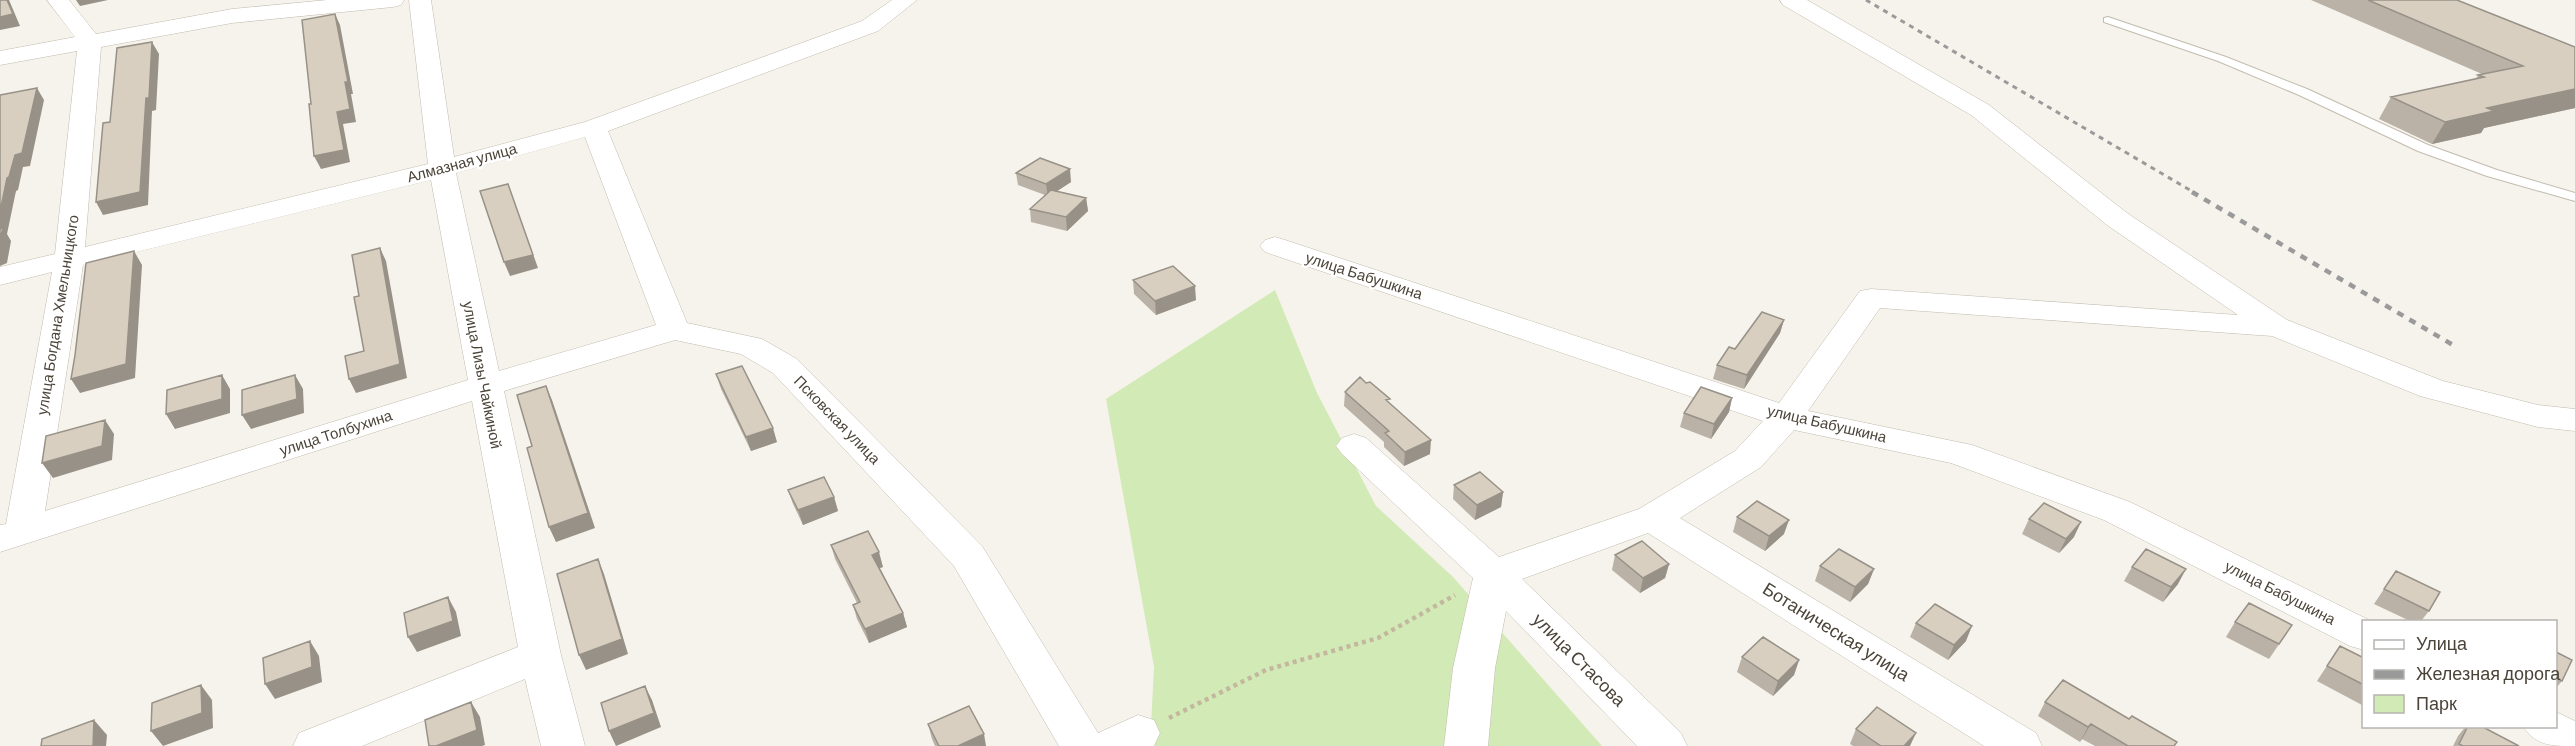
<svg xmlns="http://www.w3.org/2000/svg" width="2575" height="746" viewBox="0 0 2575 746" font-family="Barlow,sans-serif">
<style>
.green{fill:#d2eab5}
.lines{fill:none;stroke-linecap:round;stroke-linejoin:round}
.lane-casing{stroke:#c2bbae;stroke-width:2}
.street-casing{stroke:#c2bbae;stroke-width:1}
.path{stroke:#c4b79f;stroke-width:4.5;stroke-dasharray:4 4;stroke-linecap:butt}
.lane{fill:#fff;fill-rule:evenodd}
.street{fill:#fff;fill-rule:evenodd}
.rail-far1{stroke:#9a9a9a;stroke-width:3;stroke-dasharray:5 5;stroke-linecap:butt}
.rail{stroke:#9a9a9a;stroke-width:4.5;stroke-dasharray:7 7;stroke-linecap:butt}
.wall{fill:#bab2a6}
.shaded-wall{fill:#979187}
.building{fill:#d8cfc1;stroke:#979187;stroke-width:1.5}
.labels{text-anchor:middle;stroke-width:5;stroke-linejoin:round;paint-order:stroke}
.street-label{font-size:15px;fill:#4b4439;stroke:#fff}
.near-street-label{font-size:18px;fill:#4b4439;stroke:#fff}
</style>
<rect width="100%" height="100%" fill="#f6f3ec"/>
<!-- green -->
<path class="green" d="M1275 290 1317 393 1376 506 1453 577 1602 746H1150L1154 667 1106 399Z"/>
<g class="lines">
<defs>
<path id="lane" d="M2108 17 2226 57 2307 89 2428 145 2497 170 2575 193V201L2487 176 2418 151 2299 95 2218 61 2104 22V18Z"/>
<path id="street" d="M47 0H69L96 34 232 9 327 0H404L401 5 393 7 232 23 101 47 85 247 428 164 409 0H431L454 157 585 122 862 21 892 0H917L878 31 608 131 687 323 762 339 797 359 982 546 1098 733 1138 715 1154 720 1160 733 1154 746H1059L954 566 773 373 741 354 675 340 504 391 561 655 585 746H541L525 679 362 746H293L299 733 518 647 472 401 0 552V525L6 524 52 272 0 285V267L55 254 77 51 0 65V51L75 37ZM585 137 656 325 499 371 456 173ZM431 180 468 380 45 511 83 265Z
M1780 0H1807L1989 105 2127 213 2287 320 2443 381 2538 405 2575 409V431L2538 427 2420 396 2272 336 1880 308 1808 411 1972 445 2130 502 2373 622H2364V650L2350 646 2104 520 1951 463 1794 430 1761 467 1680 518 2036 733 2042 746H1984L1648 533 1522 579 1681 733 1687 746H1637L1506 611 1495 668 1488 746H1444L1453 668 1473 578 1342 454 1336 446 1342 438 1354 434 1366 438 1499 557 1639 509 1735 451 1763 421 1265 252 1260 246 1265 240 1275 237 1285 240 1779 403 1860 291 1871 289 2238 315 2107 225 1971 115 1783 5Z
M2556 712 2575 721V746C2551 746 2536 746 2523 726H2556Z"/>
</defs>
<!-- lane casing -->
<use href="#lane" class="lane-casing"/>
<!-- street casing -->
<use href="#street" class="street-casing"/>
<!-- path -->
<path class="path" d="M1169 718 1266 670 1378 638 1455 595"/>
<!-- lane -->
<use href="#lane" class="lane"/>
<!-- street -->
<use href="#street" class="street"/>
<!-- rail-far1 -->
<path class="rail-far1" d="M1866 0 2195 193"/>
<!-- rail -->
<path class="rail" d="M2192 192 2453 345"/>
</g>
<!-- wall -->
<path class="wall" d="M2311 0H2457L2575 47V108L2484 128 2481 133 2432 144 2379 119 2391 97 2476 79 2478 75 2482 74Z
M1016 173 1071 182 1057 191 1086 198 1088 211 1067 231 1031 222 1030 209 1045 195 1018 185Z
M1133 280 1196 300 1156 315 1134 294Z
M1784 320 1780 333 1744 389 1713 379 1717 365 1735 349Z
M716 374 777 442 751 451 721 389Z
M1345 392 1390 403 1430 454 1404 466 1384 447V442L1344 406Z
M1732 398 1729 412 1711 439 1680 427 1684 413Z
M1454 485 1503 492 1501 507 1475 520 1453 499Z
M788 490 834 497 838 511 803 525 793 504Z
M1737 517 1784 534 1765 551 1733 532Z
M2029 519 2074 537 2059 553 2022 534Z
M831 545 883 567 880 568 903 613 907 627 869 643 857 619 853 605 857 603 835 559Z
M1615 555 1669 564 1665 578 1640 593 1612 570Z
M1820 566 1874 569 1868 584 1850 602 1815 581Z
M2132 567 2178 584 2163 602 2124 581Z
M2396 571 2429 611 2421 621H2410L2374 604Z
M2235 622 2292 625 2269 659 2226 637Z
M1916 623 1966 641 1948 660 1910 637Z
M2340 646 2364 658V703L2362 705 2317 681Z
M2556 652 2562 681 2556 688Z
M1742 657 1799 660 1794 675 1773 696 1737 672Z
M2045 702 2174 746H2095L2082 739 2080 742 2038 716Z
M928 724 986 746H935L932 739Z
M2466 726H2481L2519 746H2453L2458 736Z
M1856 729 1910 746H1853L1850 744Z"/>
<!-- shaded-wall -->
<path class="shaded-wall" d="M7 0H9L20 26 0 30V17Z
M76 0H108L80 6Z
M335 14 340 25 353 94H351L356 122 343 124 350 162 321 169 314 156 337 112 345 82Z
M152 42 159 54 156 110 152 111 148 205 103 215 96 202 146 98Z
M37 88 44 100 30 166 23 167 18 190 16 191 7 234 11 241 7 263 0 266V212L7 178Z
M2575 89V108L2484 128 2481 133 2432 144 2445 122 2487 108Z
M1070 169 1071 182 1048 197 1046 184Z
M508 184 538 268 510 276 504 262Z
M1086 198 1088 211 1067 231 1066 217Z
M380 248 386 261 407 378 356 393 349 379 400 364Z
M134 251 142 265 135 378 80 393 71 379Z
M1195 286 1196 300 1156 315 1155 301Z
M1784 320 1780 333 1744 389 1747 375Z
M222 375 230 389V413L175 429 166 414Z
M295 375 303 389 304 413 251 429 242 415Z
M546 386 552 400 595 528 556 542 549 527Z
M1732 398 1729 412 1711 439 1714 424Z
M105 420 114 434 112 460 53 478 42 463Z
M773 428 777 442 751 451 746 437Z
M1431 440 1430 454 1404 466 1405 452Z
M1503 492 1501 507 1475 520 1477 505Z
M834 497 838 511 803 525 798 510Z
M1789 520 1784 534 1765 551 1769 536Z
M2081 522 2074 537 2059 553 2066 539Z
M879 552 883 567 876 569 872 555Z
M598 559 604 574 628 654 586 670 579 655Z
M1669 564 1665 578 1640 593 1643 578Z
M1874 569 1868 584 1850 602 1855 587Z
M2186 569 2178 584 2163 602 2171 587Z
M448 597 456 612 461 636 417 652 408 637Z
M903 613 907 627 869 643 865 629Z
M1972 626 1966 641 1948 660 1954 645Z
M310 641 319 656 322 682 275 699 265 684Z
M1799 660 1794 675 1773 696 1778 681Z
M201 685 212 700 213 728 163 746 151 731Z
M645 686 652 700 661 727 616 746 609 731Z
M471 702 480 717 485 745 482 746H436Z
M94 720 107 735 106 746H93Z
M2091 724 2082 739 2080 742 2088 727Z
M1916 733 1910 746H1904Z
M984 734 986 746H958Z"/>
<!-- building -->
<path class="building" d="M0 0H7L13 14 0 17Z
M2368 0H2457L2575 47V89L2487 108 2494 111 2445 122 2391 97 2484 77 2478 75 2523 66Z
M335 14 348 82H345L350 109 337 112 344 150 314 156 309 104H311L302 20Z
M152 42 149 98H146L140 192 96 202 103 123 110 122 117 48Z
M37 88 22 153 15 155 9 177 7 178 0 212V95Z
M1040 158 1070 169 1046 184 1016 173Z
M508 184 533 255 504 262 480 191Z
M1051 190 1086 198 1066 217 1030 209Z
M3 228 0 239V229Z
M380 248 400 364 349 379 345 356 364 351 354 297 359 296 352 255Z
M134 251 126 364 71 379 75 355 86 263Z
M1173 266 1195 286 1155 301 1133 280Z
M1762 312 1784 320 1747 375 1717 365 1729 347 1735 349Z
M742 366 773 428 746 437 716 374Z
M222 375V399L166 414 167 390Z
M295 375 297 399 242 415V390Z
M1360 377 1366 383 1370 382 1390 399 1386 400 1431 440 1405 452 1385 433 1389 431 1345 392Z
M546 386 588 513 549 527 527 448 532 446 517 395Z
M1701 387 1732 398 1714 424 1684 413Z
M105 420 102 446 42 463 46 436Z
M1480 472 1503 492 1477 505 1454 485Z
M824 477 834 497 798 510 788 490Z
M1757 501 1789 520 1769 536 1737 517Z
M2044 503 2081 522 2066 539 2029 519Z
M868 531 879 552 872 555 903 613 865 629 853 605 860 602 831 545Z
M1642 541 1669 564 1643 578 1615 555Z
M1839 549 1874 569 1855 587 1820 566Z
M2146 549 2186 569 2171 587 2132 567Z
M598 559 622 639 579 655 557 574Z
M2396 571 2440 592 2429 611 2384 589Z
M448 597 453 621 408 637 404 613Z
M2249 603 2292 625 2279 644 2235 622Z
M1935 604 1972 626 1954 645 1916 623Z
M1763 637 1799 660 1778 681 1742 657Z
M310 641 312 667 265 684 263 658Z
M2340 646 2364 658V685L2327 666Z
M2556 652 2572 660 2562 681 2556 678Z
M2063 680 2129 719 2132 716 2177 742 2174 746H2128L2091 724 2088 727 2045 702Z
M201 685 202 713 151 731 152 703Z
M645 686 654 713 609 731 601 703Z
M471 702 477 730 436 746H429L425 720Z
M969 706 984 734 958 746H939L928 724Z
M1877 707 1916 733 1904 746H1881L1856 729Z
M94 720 93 746H41L42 739Z
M2468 726H2481L2519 746H2463L2459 744Z"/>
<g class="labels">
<!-- street labels -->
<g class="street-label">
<text transform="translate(462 163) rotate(-15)" y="5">Алмазная улица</text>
<text transform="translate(1364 276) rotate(18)" y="5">улица Бабушкина</text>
<text transform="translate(58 315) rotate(-81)" y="5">улица Богдана Хмельницкого</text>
<text transform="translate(482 375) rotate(79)" y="5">улица Лизы Чайкиной</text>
<text transform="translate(837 420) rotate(46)" y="5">Псковская улица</text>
<text transform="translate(1827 424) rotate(13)" y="5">улица Бабушкина</text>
<text transform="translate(336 433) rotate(-18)" y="5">улица Толбухина</text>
<text transform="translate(2280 593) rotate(27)" y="5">улица Бабушкина</text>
</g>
<!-- near-street labels -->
<g class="near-street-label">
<text transform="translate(1836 632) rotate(32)" y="6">Ботаническая улица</text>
<text transform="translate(1579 660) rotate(45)" y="6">улица Стасова</text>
</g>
</g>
<!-- legend -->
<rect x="2362" y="620" width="195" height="108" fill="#ffffff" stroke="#b7b4b0" stroke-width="1.5"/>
<rect x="2374" y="640" width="30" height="9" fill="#ffffff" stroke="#b7b4b0" stroke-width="1.5"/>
<text x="2416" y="650" font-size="18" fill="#4b4439">Улица</text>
<rect x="2374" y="670" width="30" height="9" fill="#9a9a9a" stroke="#b7b4b0" stroke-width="1.5"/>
<text x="2416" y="680" font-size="18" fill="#4b4439">Железная дорога</text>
<rect x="2374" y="695" width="30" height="18" fill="#d2eab5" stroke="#b7b4b0" stroke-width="1.5"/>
<text x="2416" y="710" font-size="18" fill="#4b4439">Парк</text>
</svg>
